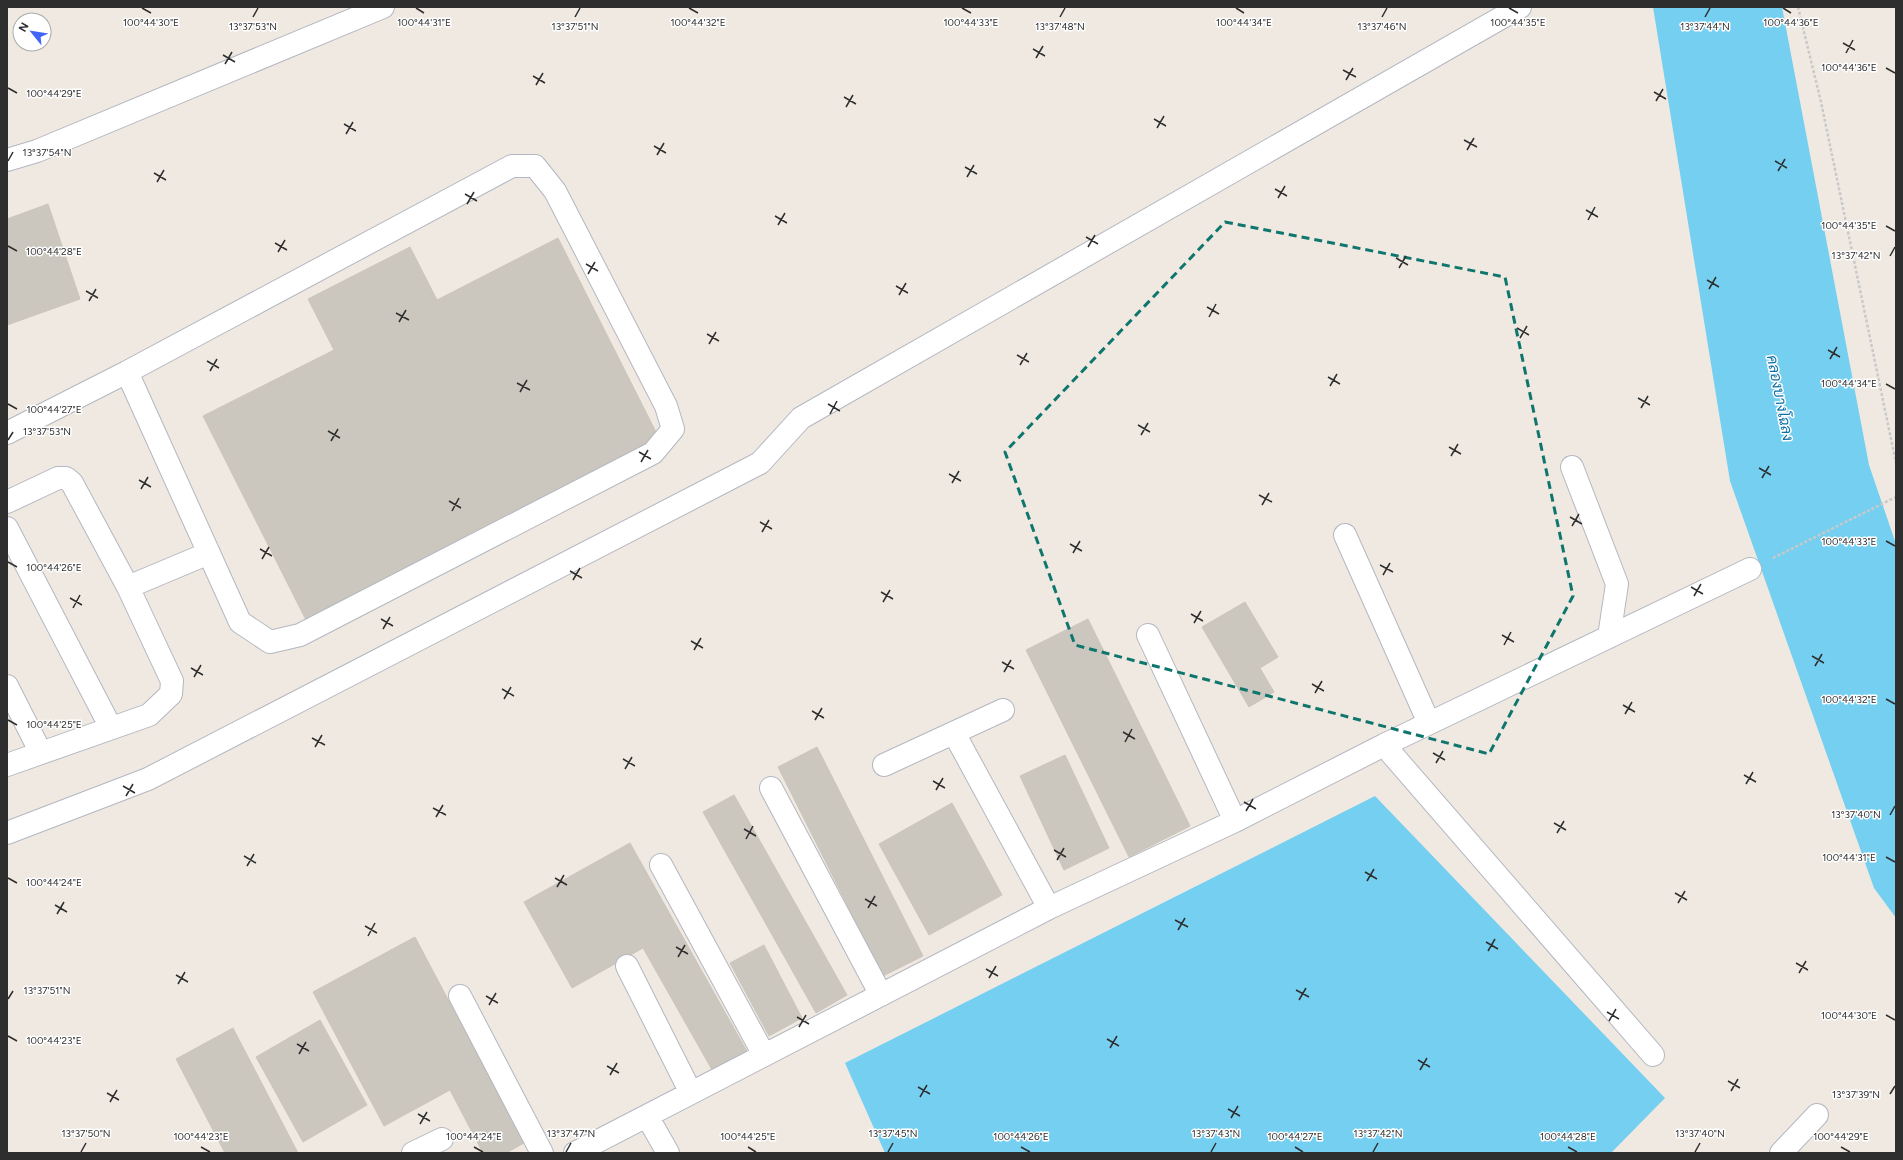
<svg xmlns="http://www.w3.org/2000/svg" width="1903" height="1160" viewBox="0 0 1903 1160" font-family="Figtree,Sarabun,sans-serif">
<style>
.water{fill:#75cff0}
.building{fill:#cbc7bf;stroke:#cbc5ba}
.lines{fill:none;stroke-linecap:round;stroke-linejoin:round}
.minor-casing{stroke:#b4b7c1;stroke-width:24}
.path{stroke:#c9c9c9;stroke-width:2.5;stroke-dasharray:3 2;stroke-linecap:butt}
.minor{stroke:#fff;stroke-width:22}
.marked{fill:none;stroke:#0f766e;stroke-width:3;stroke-dasharray:8 5;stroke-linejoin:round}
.ticks{fill:none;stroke:#2e2e2e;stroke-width:1.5}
.labels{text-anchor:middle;stroke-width:3;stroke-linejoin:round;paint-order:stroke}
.water-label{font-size:15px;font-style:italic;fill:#0d6fa3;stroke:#fff}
.ticks-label{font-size:10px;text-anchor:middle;fill:#2e2e2e;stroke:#fff;stroke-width:3;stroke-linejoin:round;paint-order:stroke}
</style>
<rect width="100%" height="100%" fill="#efe9e1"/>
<!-- water -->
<path class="water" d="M1653 7H1782L1869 465 1896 544V918L1874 888 1730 481Z
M1375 796 1665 1098 1611 1153H885L845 1063Z"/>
<!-- building -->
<path class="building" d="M48 204 80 299 7 325V219Z
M558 238 660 440 306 620 203 416 334 350 308 299 410 247 437 300Z
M1245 602 1278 657 1260 668 1274 692 1249 707 1202 627Z
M1088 619 1190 826 1129 857 1026 650Z
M817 747 923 956 883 976 778 767Z
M1065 755 1109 848 1064 870 1020 776Z
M734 795 847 995 816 1013 703 812Z
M952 803 1002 895 929 935 879 844Z
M630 843 749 1055 715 1075 643 948 572 988 524 902Z
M415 937 524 1143 506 1153H483L450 1090 384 1126 313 992Z
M764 945 802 1018 769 1036 730 963Z
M320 1020 367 1105 303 1142 256 1057Z
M233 1028 298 1153H225L176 1059Z"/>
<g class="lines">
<defs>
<path id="minor" d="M7 160 37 151 383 7
M7 433 127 372 240 622 270 642 300 635 653 453 673 429 666 406 555 191 535 166H512L127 372
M1572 467 1617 584 1609 637
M7 502 58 478H66L72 483 128 587 172 681 171 694 149 715 7 765
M7 528 111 728
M1345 535 1429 723
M128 587 209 553
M1148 635 1235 821
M7 686 41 753
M954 733 1049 908
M1384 745 1653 1055
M884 765 1003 710
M771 788 881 995
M7 833 148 779 760 463 801 418 1520 7
M661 865 764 1055
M627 966 691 1093
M460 996 542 1153
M647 1116 668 1153
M413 1153 442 1139
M575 1153 1049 908 1235 821 1384 745 1750 569
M1781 1153 1817 1115"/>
</defs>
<!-- minor casing -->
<use href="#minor" class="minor-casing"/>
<!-- path -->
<path class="path" d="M1798 7 1821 102 1896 463
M1773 558 1896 497"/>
<!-- minor -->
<use href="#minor" class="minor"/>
</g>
<!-- marked area -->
<path class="marked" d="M1225 222 1505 277 1573 596 1489 754 1075 645 1005 452Z"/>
<!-- ticks -->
<path class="ticks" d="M142 8 151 13M416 8 424 13M689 8 698 13M962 8 971 13M1236 8 1244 13M1509 8 1518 13M1783 8 1791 13M253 17 258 8M575 17 580 8M1060 17 1065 8M1382 17 1387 8M1705 17 1710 8M1843 43 1855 50M1033 49 1045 56M1846 53 1853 40M223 55 235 62M1036 58 1043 46M225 64 232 52M1886 68 1895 73M1343 70 1356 77M533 76 545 83M1346 80 1353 68M536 85 543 73M8 88 17 93M1654 92 1666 99M844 97 856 104M1656 101 1663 89M846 107 853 95M1154 119 1166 126M344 124 356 131M1157 128 1164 116M346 134 353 122M1464 140 1477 147M654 146 666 153M1467 150 1474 138M657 155 664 143M8 161 13 152M1775 161 1787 168M965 167 977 174M1778 171 1785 159M154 173 166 180M967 177 974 165M157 182 164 170M1275 189 1287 196M465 194 477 201M1278 198 1285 186M467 204 474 192M1586 210 1598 217M775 216 787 223M1588 220 1595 207M778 225 785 213M1886 226 1895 231M1086 237 1098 244M275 243 287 250M8 246 17 251M1088 247 1095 235M278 252 285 240M1890 256 1895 247M1396 258 1408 265M586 264 598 271M1399 268 1406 256M588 274 595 262M1707 280 1719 287M896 286 908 293M1709 289 1716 277M86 291 98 298M899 295 906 283M89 301 96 289M1207 307 1219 314M396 313 409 320M1209 317 1216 304M399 322 406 310M1517 328 1529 335M707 334 719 341M1520 338 1527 326M709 344 716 332M1828 350 1840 357M1017 355 1029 362M1830 359 1837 347M207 361 219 368M1020 365 1027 353M210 371 217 359M1328 377 1340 384M517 383 530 390M1886 384 1895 389M1330 386 1337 374M520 392 527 380M1638 398 1650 405M8 404 17 409M828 404 840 411M1641 408 1648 396M830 414 837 401M1138 425 1150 432M328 431 340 438M1141 435 1148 423M8 440 13 432M331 441 338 429M1449 447 1461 454M639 452 651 459M1451 456 1458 444M641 462 648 450M1759 468 1771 475M949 474 961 481M1762 478 1769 466M139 480 151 487M952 483 959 471M141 489 148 477M1259 495 1272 502M449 501 461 508M1262 505 1269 493M452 511 459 498M1570 517 1582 524M760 522 772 529M1572 526 1579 514M762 532 769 520M1886 541 1895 546M1070 544 1082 551M260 549 272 556M1073 553 1080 541M262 559 269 547M8 562 17 567M1380 565 1393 572M570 571 582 578M1383 575 1390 563M573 580 580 568M1691 587 1703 594M881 592 893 599M1694 596 1701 584M70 598 82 605M883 602 890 590M73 608 80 595M1191 614 1203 621M381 619 393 626M1194 623 1201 611M383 629 390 617M1502 635 1514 642M691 641 703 648M1504 645 1511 632M694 650 701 638M1812 656 1824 663M1002 662 1014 669M1815 666 1822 654M191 668 203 675M1004 672 1011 660M194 677 201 665M1312 684 1324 691M502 689 514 696M1315 693 1322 681M504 699 511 687M1886 699 1895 704M1623 705 1635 712M812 711 824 718M1625 714 1632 702M8 720 17 725M815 720 822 708M1123 732 1135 739M312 738 325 745M1125 742 1132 729M315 747 322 735M1433 753 1445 760M623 759 635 766M1436 763 1443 751M625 769 632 757M1744 775 1756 782M933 781 945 788M1746 784 1753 772M123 786 135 793M936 790 943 778M126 796 133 784M1244 802 1256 809M433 808 446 815M1246 811 1253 799M1890 815 1895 806M436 817 443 805M1554 823 1566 830M744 829 756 836M1557 833 1564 821M746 839 753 826M1054 850 1066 857M244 856 256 863M1886 857 1895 862M1057 860 1064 848M247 866 254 854M1365 872 1377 879M8 878 17 883M555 878 567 885M1367 881 1374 869M557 887 564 875M1675 893 1687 900M865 899 877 906M1678 903 1685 891M55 905 67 912M868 908 875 896M57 914 64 902M1175 920 1188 927M365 926 377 933M1178 930 1185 918M368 936 375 923M1486 942 1498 949M676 947 688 954M1488 951 1495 939M678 957 685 945M1796 963 1808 970M986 969 998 976M1799 973 1806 961M176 975 188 982M989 978 996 966M178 984 185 972M1296 990 1309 997M486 996 498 1003M8 999 13 991M1299 1000 1306 988M489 1005 496 993M1607 1012 1619 1019M1886 1015 1895 1020M797 1017 809 1024M1609 1021 1616 1009M799 1027 806 1015M8 1036 17 1041M1107 1039 1119 1046M297 1044 309 1051M1110 1048 1117 1036M299 1054 306 1042M1418 1060 1430 1067M607 1066 619 1073M1420 1070 1427 1058M610 1075 617 1063M1728 1081 1740 1088M918 1087 930 1094M1731 1091 1738 1079M107 1093 119 1100M1890 1094 1895 1086M920 1097 927 1085M110 1102 117 1090M1228 1109 1240 1116M418 1114 430 1121M1231 1118 1238 1106M420 1124 427 1112M201 1147 210 1152M474 1147 483 1152M748 1147 756 1152M1021 1147 1030 1152M1295 1147 1303 1152M1568 1147 1577 1152M1841 1147 1850 1152M81 1152 86 1143M566 1152 571 1143M888 1152 893 1143M1211 1152 1216 1143M1373 1152 1378 1143M1695 1152 1700 1143"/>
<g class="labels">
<!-- water labels -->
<g class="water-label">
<text transform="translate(1780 398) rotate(79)" y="5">คลองบางโฉลง</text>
</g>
</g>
<g class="ticks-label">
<text x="151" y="26">100°44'30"E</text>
<text x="424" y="26">100°44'31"E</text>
<text x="698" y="26">100°44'32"E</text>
<text x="971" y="26">100°44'33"E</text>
<text x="1244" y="26">100°44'34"E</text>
<text x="1518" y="26">100°44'35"E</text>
<text x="1791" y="26">100°44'36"E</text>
<text x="253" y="30">13°37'53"N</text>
<text x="1060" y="30">13°37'48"N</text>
<text x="1382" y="30">13°37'46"N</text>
<text x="1705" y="30">13°37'44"N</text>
<text x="575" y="30">13°37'51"N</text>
<text x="1849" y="71">100°44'36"E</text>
<text x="54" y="97">100°44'29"E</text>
<text x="47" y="156">13°37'54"N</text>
<text x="1849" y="229">100°44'35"E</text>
<text x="54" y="255">100°44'28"E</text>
<text x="1856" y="259">13°37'42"N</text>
<text x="1849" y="387">100°44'34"E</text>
<text x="54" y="413">100°44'27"E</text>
<text x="47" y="435">13°37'53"N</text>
<text x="1849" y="545">100°44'33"E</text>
<text x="54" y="571">100°44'26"E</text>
<text x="1849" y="703">100°44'32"E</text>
<text x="54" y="728">100°44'25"E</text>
<text x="1856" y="818">13°37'40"N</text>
<text x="1849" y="861">100°44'31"E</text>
<text x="54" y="886">100°44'24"E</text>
<text x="47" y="994">13°37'51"N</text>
<text x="1849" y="1019">100°44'30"E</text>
<text x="54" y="1044">100°44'23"E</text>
<text x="1856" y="1098">13°37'39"N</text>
<text x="86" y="1137">13°37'50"N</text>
<text x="571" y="1137">13°37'47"N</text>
<text x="893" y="1137">13°37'45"N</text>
<text x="1216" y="1137">13°37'43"N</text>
<text x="1378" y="1137">13°37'42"N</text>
<text x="1700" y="1137">13°37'40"N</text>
<text x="201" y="1140">100°44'23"E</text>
<text x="474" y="1140">100°44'24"E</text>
<text x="748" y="1140">100°44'25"E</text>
<text x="1021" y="1140">100°44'26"E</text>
<text x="1295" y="1140">100°44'27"E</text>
<text x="1568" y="1140">100°44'28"E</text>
<text x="1841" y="1140">100°44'29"E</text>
</g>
<!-- border -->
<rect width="1903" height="1160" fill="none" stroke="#2e2e2e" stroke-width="16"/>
<!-- north arrow -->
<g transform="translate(32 32) rotate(300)"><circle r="19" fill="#ffffff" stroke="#ababab"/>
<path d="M0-3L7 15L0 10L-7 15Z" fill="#4264fb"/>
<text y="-6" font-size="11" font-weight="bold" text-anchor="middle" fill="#2e2e2e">N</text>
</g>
</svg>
